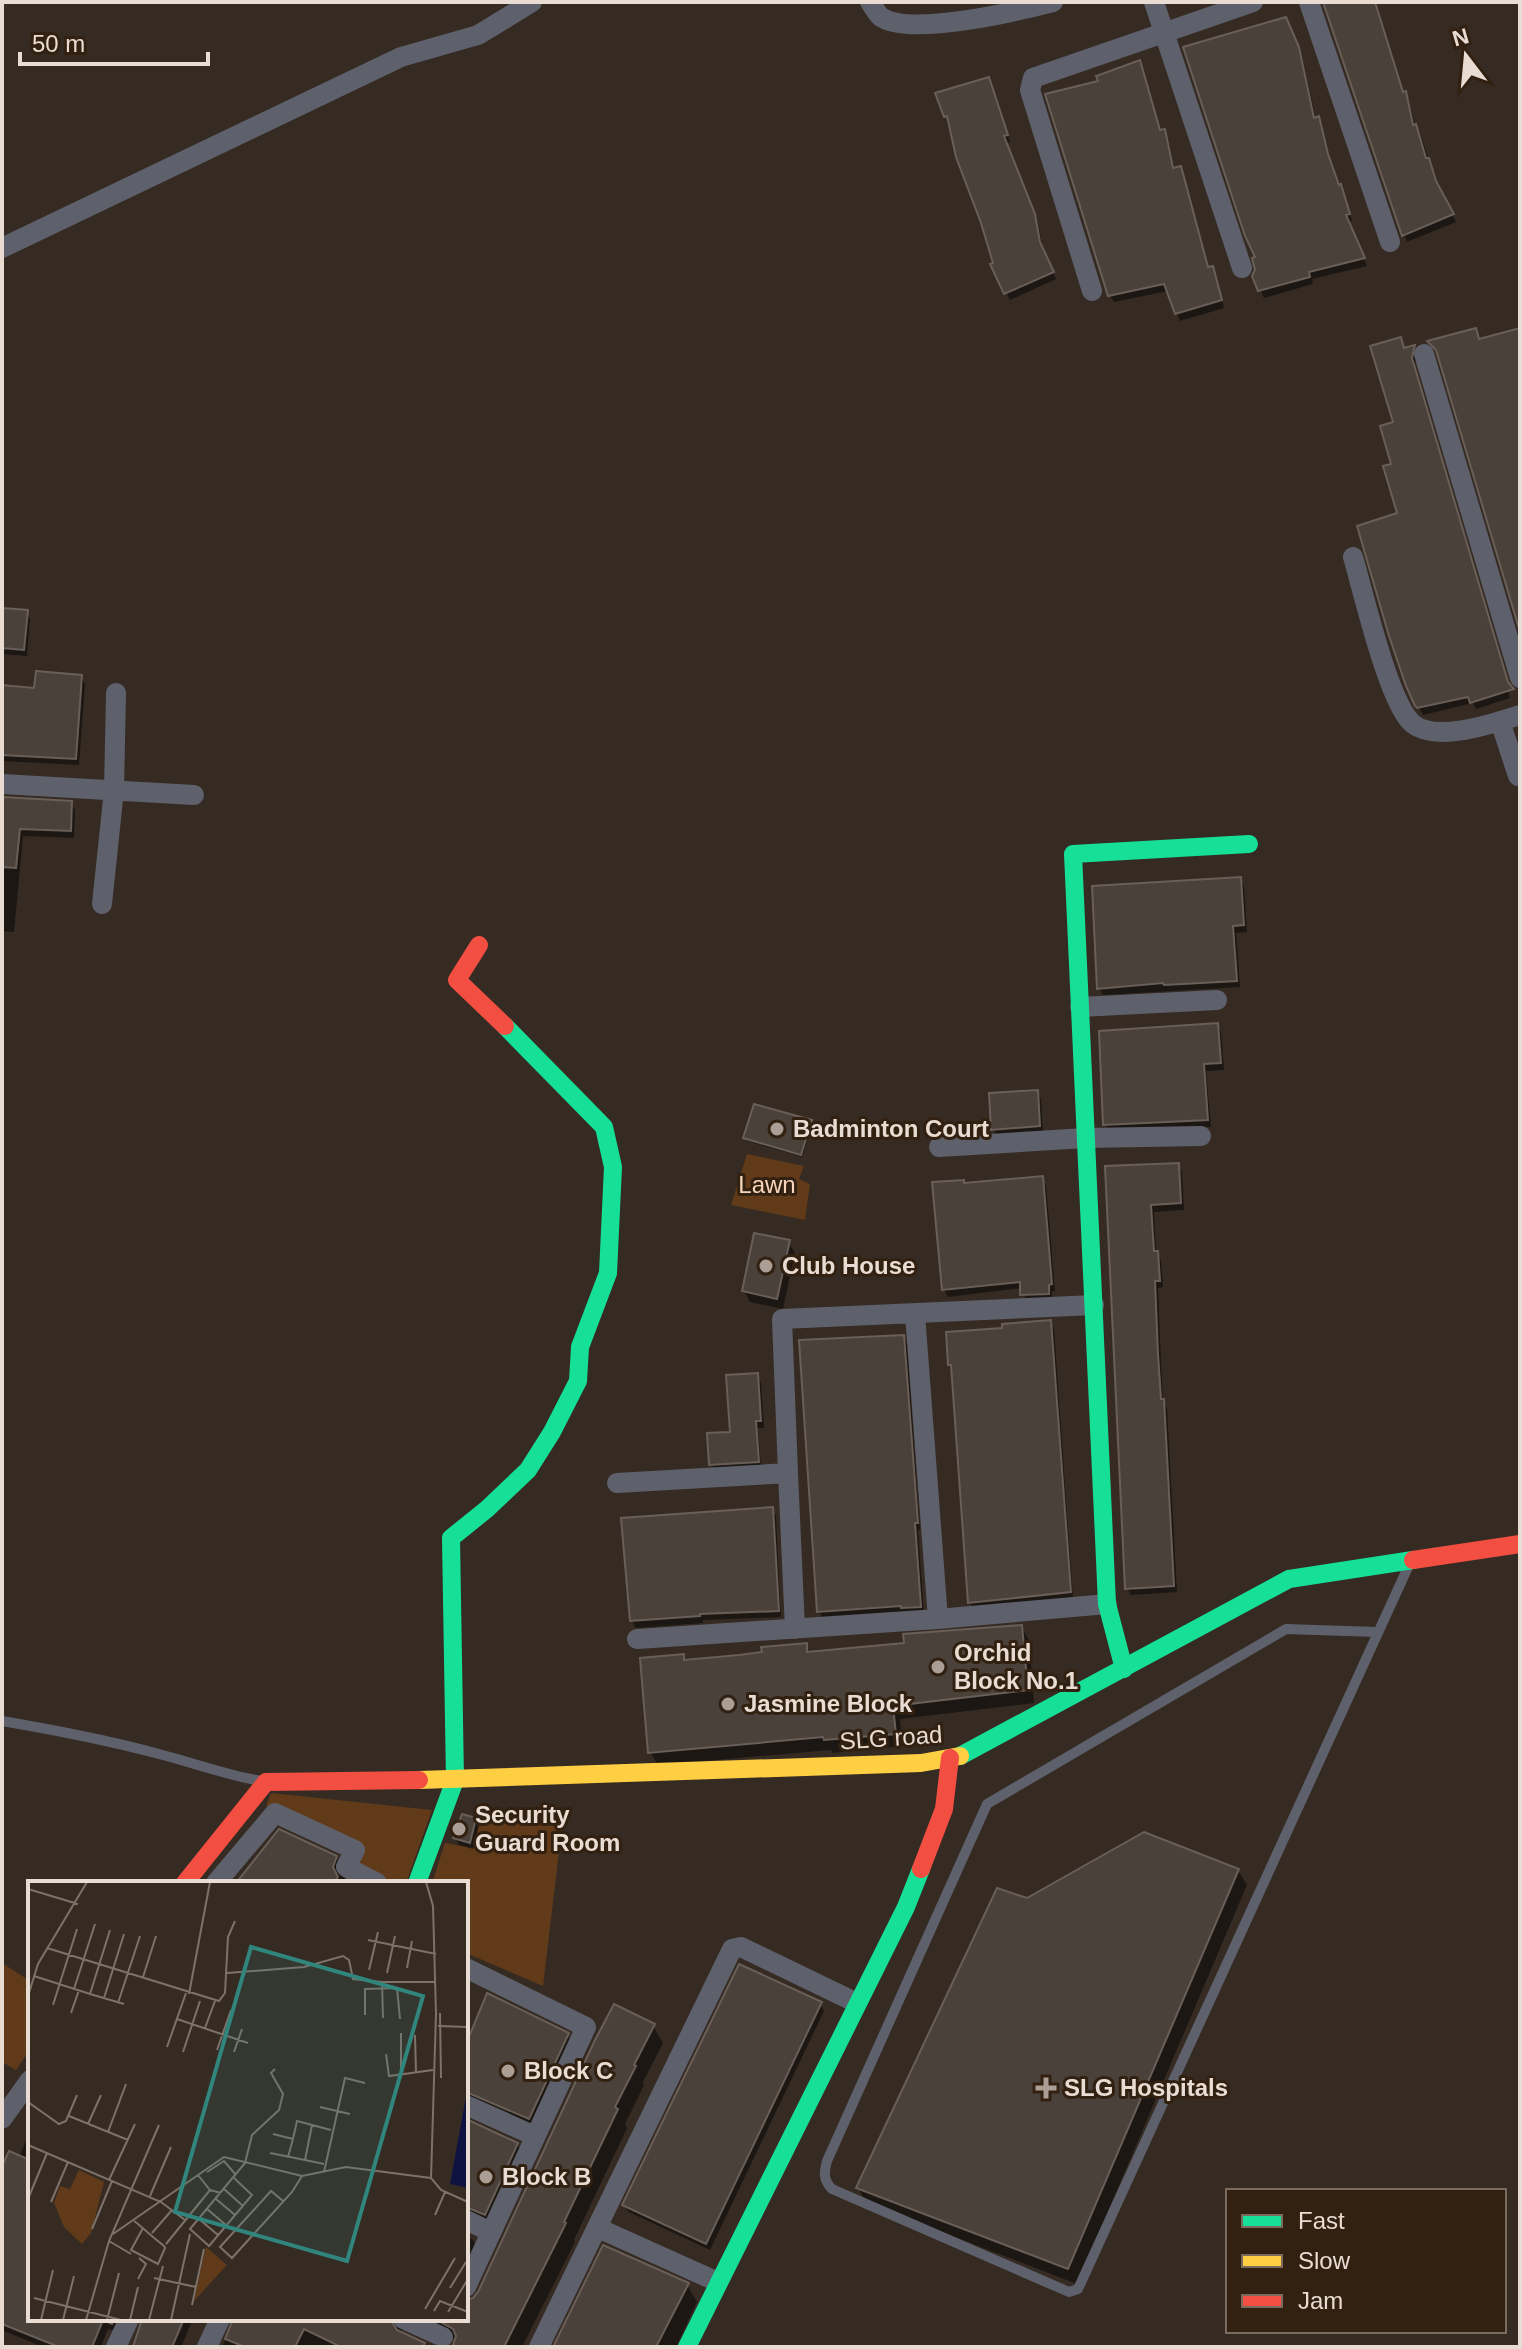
<svg xmlns="http://www.w3.org/2000/svg" width="1522" height="2349" viewBox="0 0 1522 2349" font-family="Arial,sans-serif">
<style>
.green{fill:#613b19}
.shadow{fill:#0007}
.building{fill:#49413a;stroke:#695f58;stroke-width:2}
.lines{fill:none;stroke-linecap:round;stroke-linejoin:round}
.lane{stroke:#5e616c;stroke-width:10}
.street{stroke:#5e616c;stroke-width:20}
.fast{stroke:#16e098;stroke-width:18}
.slow{stroke:#ffcf43;stroke-width:18}
.jam{stroke:#f24e42;stroke-width:18}
.poi-dot{fill:#aa9e95;stroke:#322011;stroke-width:3}
.labels{text-anchor:middle;stroke-width:6;stroke-linejoin:round;paint-order:stroke}
.poi-label{font-size:24px;font-weight:bold;fill:#e9dcd3;stroke:#322011;text-anchor:start}
.park-label{font-size:24px;fill:#f6d5bb;stroke:#322011}
.street-label{font-size:24px;fill:#e9dcd3;stroke:#322011}
.inset-road{fill:none;stroke:#7d7269;stroke-width:2}
.view{fill:#30857d;fill-opacity:0.15;stroke:#30857d;stroke-width:4}
.inset-edge{fill:none;stroke:#e9dcd3;stroke-width:4}
</style>
<rect width="100%" height="100%" fill="#352b23"/>
<!-- green -->
<path class="green" d="M747 1154 804 1166 799 1179 810 1184 805 1220 731 1205Z
M271 1793 432 1810 406 1883H387L353 1866 361 1850 266 1806Z
M480 1817 562 1827 543 1986 466 1953V1883H432L445 1843 473 1848Z
M2 1963 30 1981V2050L16 2070 2 2062Z"/>
<!-- shadow -->
<path class="shadow" d="M1325 2H1376L1404 94 1409 101 1415 126 1420 133 1439 190 1456 222 1407 242Z
M1289 27 1302 56 1316 119H1318L1322 126 1331 163 1344 194 1352 221 1348 223 1367 266 1312 279 1313 284 1264 298 1260 290 1258 258Z
M1140 62 1161 132 1164 131 1168 138 1174 170 1180 168 1184 175 1209 269 1212 268 1216 275 1224 308 1180 321 1168 291 1114 302 1110 295 1101 82Z
M989 80 1010 142 1006 144 1038 223 1043 251 1056 279 1010 300 993 265 995 264 946 116Z
M1400 340 1405 350 1414 347 1418 354 1414 366 1510 698 1476 709 1473 703 1423 715 1408 686 1400 514 1394 465Z
M2 610 26 612 30 619 27 656 2 654Z
M81 677 85 684 79 765 2 761V687L36 691Z
M2 798 71 803 75 810 74 838 23 836 14 932 2 931Z
M1240 879 1244 886 1247 932 1236 933 1240 987 1103 995 1099 988Z
M1217 1025 1221 1032 1224 1070 1206 1071 1211 1127 1109 1131 1105 1124Z
M1036 1092 1041 1099 1043 1133 997 1136 993 1129Z
M810 1122 812 1125 802 1157 747 1141 746 1138Z
M1178 1165 1182 1172 1184 1210 1154 1212 1156 1252 1161 1260 1163 1287 1158 1288 1161 1362 1163 1402 1167 1408 1177 1592 1131 1595 1127 1588 1107 1168Z
M1042 1178 1046 1185 1055 1291H1052V1301L1027 1302 1022 1288 948 1297 944 1290 965 1185Z
M788 1242 795 1253 783 1309 750 1302 744 1291Z
M1050 1322 1054 1329 1073 1599 974 1610 970 1603 954 1370 950 1364 1004 1330Z
M902 1337 907 1344 920 1530H918L924 1614 823 1618 819 1611Z
M757 1375 761 1382 764 1428H758L761 1468 716 1471 711 1464 732 1434Z
M772 1509 776 1516 781 1617 703 1620V1623L636 1628 632 1621Z
M1021 1627 1029 1640 1034 1703 900 1719 902 1746 833 1753 831 1750 658 1765 650 1752 683 1657 686 1661 740 1657 805 1645 810 1654 906 1645Z
M475 1819 479 1826 473 1849 459 1845 455 1838Z
M336 1858 346 1875 344 1883H238Z
M1238 1870 1247 1885 1077 2284 867 2203 858 2188Z
M820 2004 824 2011 710 2250 629 2212 624 2205Z
M653 2026 663 2043 643 2082 644 2085 625 2124 627 2128 574 2240 575 2242 522 2347H453L458 2341 419 2324 404 2326 401 2333 430 2347H222L235 2319H466V2301L479 2294Z
M567 2035 578 2052 539 2135 466 2115V2049Z
M466 2121 517 2144 527 2162 495 2231 466 2230Z
M30 2131V2319H126L118 2332 108 2329 101 2347H43L2 2330V2172L19 2157Z
M466 2236 473 2240 483 2257 466 2294Z
M687 2285 697 2302 676 2347H556Z
M144 2319H193L181 2347H135Z"/>
<!-- building -->
<path class="building" d="M1323 2H1375L1403 92 1406 91 1413 125 1416 124 1426 158H1429L1436 181 1454 214 1402 236Z
M1286 17 1299 47 1314 118 1319 116 1328 154 1339 185 1341 184 1350 214 1346 215 1365 258 1309 272 1310 277 1258 291 1252 276 1255 270 1252 258 1255 257 1245 236 1183 47Z
M1140 60 1160 130 1165 129 1173 168 1181 166 1208 267 1213 266 1222 300 1175 314 1164 284 1108 296 1045 94 1098 81 1096 76Z
M989 77 1008 135 1004 136 1035 214 1040 242 1054 272 1004 294 990 264 993 263 981 223 956 157 947 116 944 117 935 93Z
M1476 328 1479 339 1520 328V632L1436 350 1427 341Z
M1401 337 1404 348 1415 345 1412 358 1508 682 1514 689 1470 703 1468 697 1417 708 1415 706 1406 686 1389 636 1357 526 1397 513 1383 466 1391 464 1380 426 1393 422 1370 346Z
M2 608 28 610 24 650 2 648Z
M36 671 82 675 76 759 2 755V685L34 688Z
M2 797 72 801 71 831 20 829 16 868 2 867Z
M1241 877 1244 925 1233 926 1237 981 1164 985 1163 983 1097 989 1092 886Z
M1218 1023 1221 1063 1204 1064 1208 1120 1103 1125 1099 1031Z
M1038 1090 1040 1126 991 1130 989 1093Z
M754 1104 812 1120 801 1155 743 1138Z
M1179 1163 1181 1203 1151 1205 1154 1251H1158L1160 1281H1155L1158 1354 1161 1399H1164L1174 1586 1125 1589 1105 1166Z
M1043 1176 1052 1284 1049 1285V1294L1020 1295V1282L942 1290 932 1182 964 1180V1183Z
M754 1233 790 1240 777 1299 742 1291Z
M1051 1320 1071 1592 968 1603 951 1365H948L946 1332 1002 1328V1324Z
M904 1335 918 1523H915L921 1607 901 1608V1606L817 1612 799 1340Z
M758 1373 761 1421H756L759 1462 709 1465 707 1433 730 1432 726 1375Z
M773 1507 779 1611 700 1614V1616L630 1621 621 1518Z
M1022 1625 1028 1690 893 1706 896 1734 824 1740 823 1737 648 1753 640 1658 684 1654V1660L739 1655 762 1652 761 1647 807 1643V1652L904 1643 903 1634Z
M462 1814 476 1818 470 1843 453 1838Z
M279 1829 337 1856 333 1867 338 1877 334 1883H236Z
M1144 1832 1239 1869 1068 2269 856 2188 997 1888 1027 1898Z
M739 1964 822 2002 706 2244 622 2205Z
M487 1993 569 2033 529 2119 466 2092V2044Z
M614 2004 655 2024 634 2065 636 2066 615 2107 618 2109 564 2222 566 2223 504 2347H458L453 2345 456 2336 453 2329 435 2319H466V2300L473 2298 478 2292 595 2040Z
M466 2119 518 2143 485 2215 466 2207Z
M9 2151 30 2160V2319H115L112 2324 103 2320 92 2347H59L2 2324V2166Z
M603 2245 689 2283 656 2347H553Z
M142 2319H184L172 2347H133Z
M233 2319H390L397 2330 425 2343 423 2347H341L304 2329 295 2347H245L225 2339Z"/>
<g class="lines">
<!-- lane -->
<path class="lane" d="M1377 1632 1286 1629 987 1804 827 2161C824 2172 823 2180 832 2189L1069 2292 1078 2289 1409 1565
M2 1721C55 1730 107 1740 159 1754 194 1763 226 1775 261 1781"/>
<!-- street -->
<path class="street" d="M870 2C873 6 877 14 881 17 910 37 1018 11 1053 2
M1154 2 1242 268
M1309 2 1390 242
M2 248 401 57 478 35 532 2
M1092 291 1030 90 1033 78 1253 2
M1424 354 1520 678
M1353 557C1363 591 1389 705 1413 724 1437 743 1494 723 1520 715
M1500 721 1518 776
M2 784 194 795
M102 904 114 790 116 693
M1080 1007 1217 1000
M939 1147 1086 1138 1201 1136
M915 1314 938 1619 1107 1604
M788 1473 782 1319 1094 1305
M617 1483 788 1473 795 1629
M637 1639 938 1619
M216 1883 275 1813 355 1850 346 1867 377 1883
M466 1968 586 2027 466 2287
M466 2105 535 2136
M2 2119 30 2080
M466 2220 491 2232
M598 2228 718 2282
M403 2319 443 2337
M116 2347 129 2319
M207 2347 220 2319
M539 2347 732 1949 741 1947 857 2003"/>
<!-- fast -->
<path class="fast" d="M1124 1669 1107 1604 1073 854 1249 844
M960 1756 1289 1579 1413 1560
M417 1883 455 1780 451 1538 487 1509 528 1470 552 1432 578 1381 580 1347 608 1273 613 1167 604 1127 505 1026
M687 2347 906 1907 921 1869"/>
<!-- slow -->
<path class="slow" d="M419 1780 921 1763 960 1756"/>
<!-- jam -->
<path class="jam" d="M479 945 457 980 505 1026
M1413 1560 1520 1544
M921 1869 944 1809 950 1758
M185 1883 266 1782 419 1780"/>
</g>
<!-- markers -->
<g class="poi-dot">
<circle cx="777" cy="1129" r="8"/>
<circle cx="766" cy="1266" r="8"/>
<circle cx="938" cy="1667" r="8"/>
<circle cx="728" cy="1704" r="8"/>
<circle cx="459" cy="1829" r="8"/>
<circle cx="508" cy="2071" r="8"/>
<path d="M1042 2076h8v8h8v8h-8v8h-8v-8h-8v-8h8z"/>
<circle cx="486" cy="2177" r="8"/>
</g>
<g class="labels">
<!-- poi labels -->
<g class="poi-label">
<text x="793" y="1137">Badminton Court</text>
<text x="782" y="1274">Club House</text>
<text x="954" y="1661">Orchid<tspan x="954" dy="28">Block No.1</tspan></text>
<text x="744" y="1712">Jasmine Block</text>
<text x="475" y="1823">Security<tspan x="475" dy="28">Guard Room</tspan></text>
<text x="524" y="2079">Block C</text>
<text x="1064" y="2096">SLG Hospitals</text>
<text x="502" y="2185">Block B</text>
</g>
<!-- park labels -->
<g class="park-label">
<text x="767" y="1193">Lawn</text>
</g>
<!-- street labels -->
<g class="street-label">
<text transform="translate(891 1738) rotate(-4)" y="8">SLG road</text>
</g>
</g>
<!-- overview -->
<g transform="translate(28 1881)">
<rect width="440" height="440" fill="#352b23"/>
<path d="M51 289 76 301 63 352 54 363 36 346 26 322 32 305 42 308ZM178 366 199 384 166 420Z" fill="#613b19"/>
<path d="M440 205V307L422 303Z" fill="#0f1342"/>
<path class="inset-road" d="M398 1 405 25 408 133 403 297 413 309 440 321M0 8 50 23M340 59 408 73M19 67 191 120 197 112 200 56 207 40M379 87 384 60M341 89 350 51M199 92 276 86 315 75 321 79 325 98 354 101M359 92 367 55M6 95 62 113 82 49M115 96 128 55M46 108 67 43M62 113 96 123M161 113 182 1M0 115 10 83 59 1M76 117 96 53M90 122 112 55M25 124 49 48M43 132 51 109M412 132 413 197M337 134V108L369 107 372 138M355 137 354 101H407M149 138 220 162M410 145 440 146M177 147 187 120M373 152V196M387 154 388 192M139 166 158 112M189 169 203 129M155 171 172 120M206 171 214 148M358 173 361 195 405 189M0 221 31 243 38 240 49 214M292 226 322 233M41 235 100 259M60 243 73 214M284 244 277 279 296 283M80 251 98 203M245 253 265 258 260 276M265 258 269 240 303 249M0 264 133 321 157 339M242 272 277 279M179 291 196 280 208 294M296 291 317 197 337 202M170 294 182 309 193 312M206 297 224 314 181 365 162 348 217 282 224 254 251 229 255 213 243 192 247 188M81 299 107 243M196 308 215 325M122 315 143 266M0 318 19 272M188 318 207 334M255 320 243 310 192 366 204 377 264 311 274 295M23 321 40 281M179 328 198 344M407 334 417 311M171 338 190 354M106 340 110 343 125 356 136 365 137 367 130 383 103 369 115 347M64 348 84 300M124 352 144 329M85 353 196 276 274 295 318 286 403 297M81 360 103 373M138 363 182 309M126 397 168 406M110 398 118 383 111 377M422 407 438 381M6 417 93 439M164 424 176 368M397 428 427 377M406 430 412 420 440 431M420 431 440 398M13 439 25 389M35 439 46 395M58 439 81 360 131 244M79 439 91 392M102 439 110 406M121 439 135 385M143 439 162 353"/>
<path class="view" d="M223 66 395 115 319 380 147 331Z"/>
<rect width="440" height="440" class="inset-edge"/>
</g>
<!-- border -->
<rect width="1522" height="2349" fill="none" stroke="#e9dcd3" stroke-width="8"/>
<!-- legend -->
<rect x="1226" y="2189" width="280" height="144" fill="#322011" stroke="#7b6b5f" stroke-width="2"/>
<rect x="1242" y="2215" width="40" height="12" fill="#16e098" stroke="#7b6b5f" stroke-width="2"/>
<text x="1298" y="2229" font-size="24" fill="#e9dcd3">Fast</text>
<rect x="1242" y="2255" width="40" height="12" fill="#ffcf43" stroke="#7b6b5f" stroke-width="2"/>
<text x="1298" y="2269" font-size="24" fill="#e9dcd3">Slow</text>
<rect x="1242" y="2295" width="40" height="12" fill="#f24e42" stroke="#7b6b5f" stroke-width="2"/>
<text x="1298" y="2309" font-size="24" fill="#e9dcd3">Jam</text>
<!-- north arrow -->
<g transform="translate(1466 56) rotate(344)" stroke="#322011" stroke-width="6" paint-order="stroke">
<path d="M0-6L14 30L0 20L-14 30Z" fill="#e9dcd3"/>
<text y="-12" font-size="22" font-weight="bold" text-anchor="middle" fill="#e9dcd3">N</text>
</g>
<!-- scale -->
<path d="M20 52v12h188v-12" fill="none" stroke="#e9dcd3" stroke-width="4"/>
<text x="32" y="52" font-size="24" fill="#e9dcd3" stroke="#322011" stroke-width="6" paint-order="stroke">50 m</text>
</svg>
